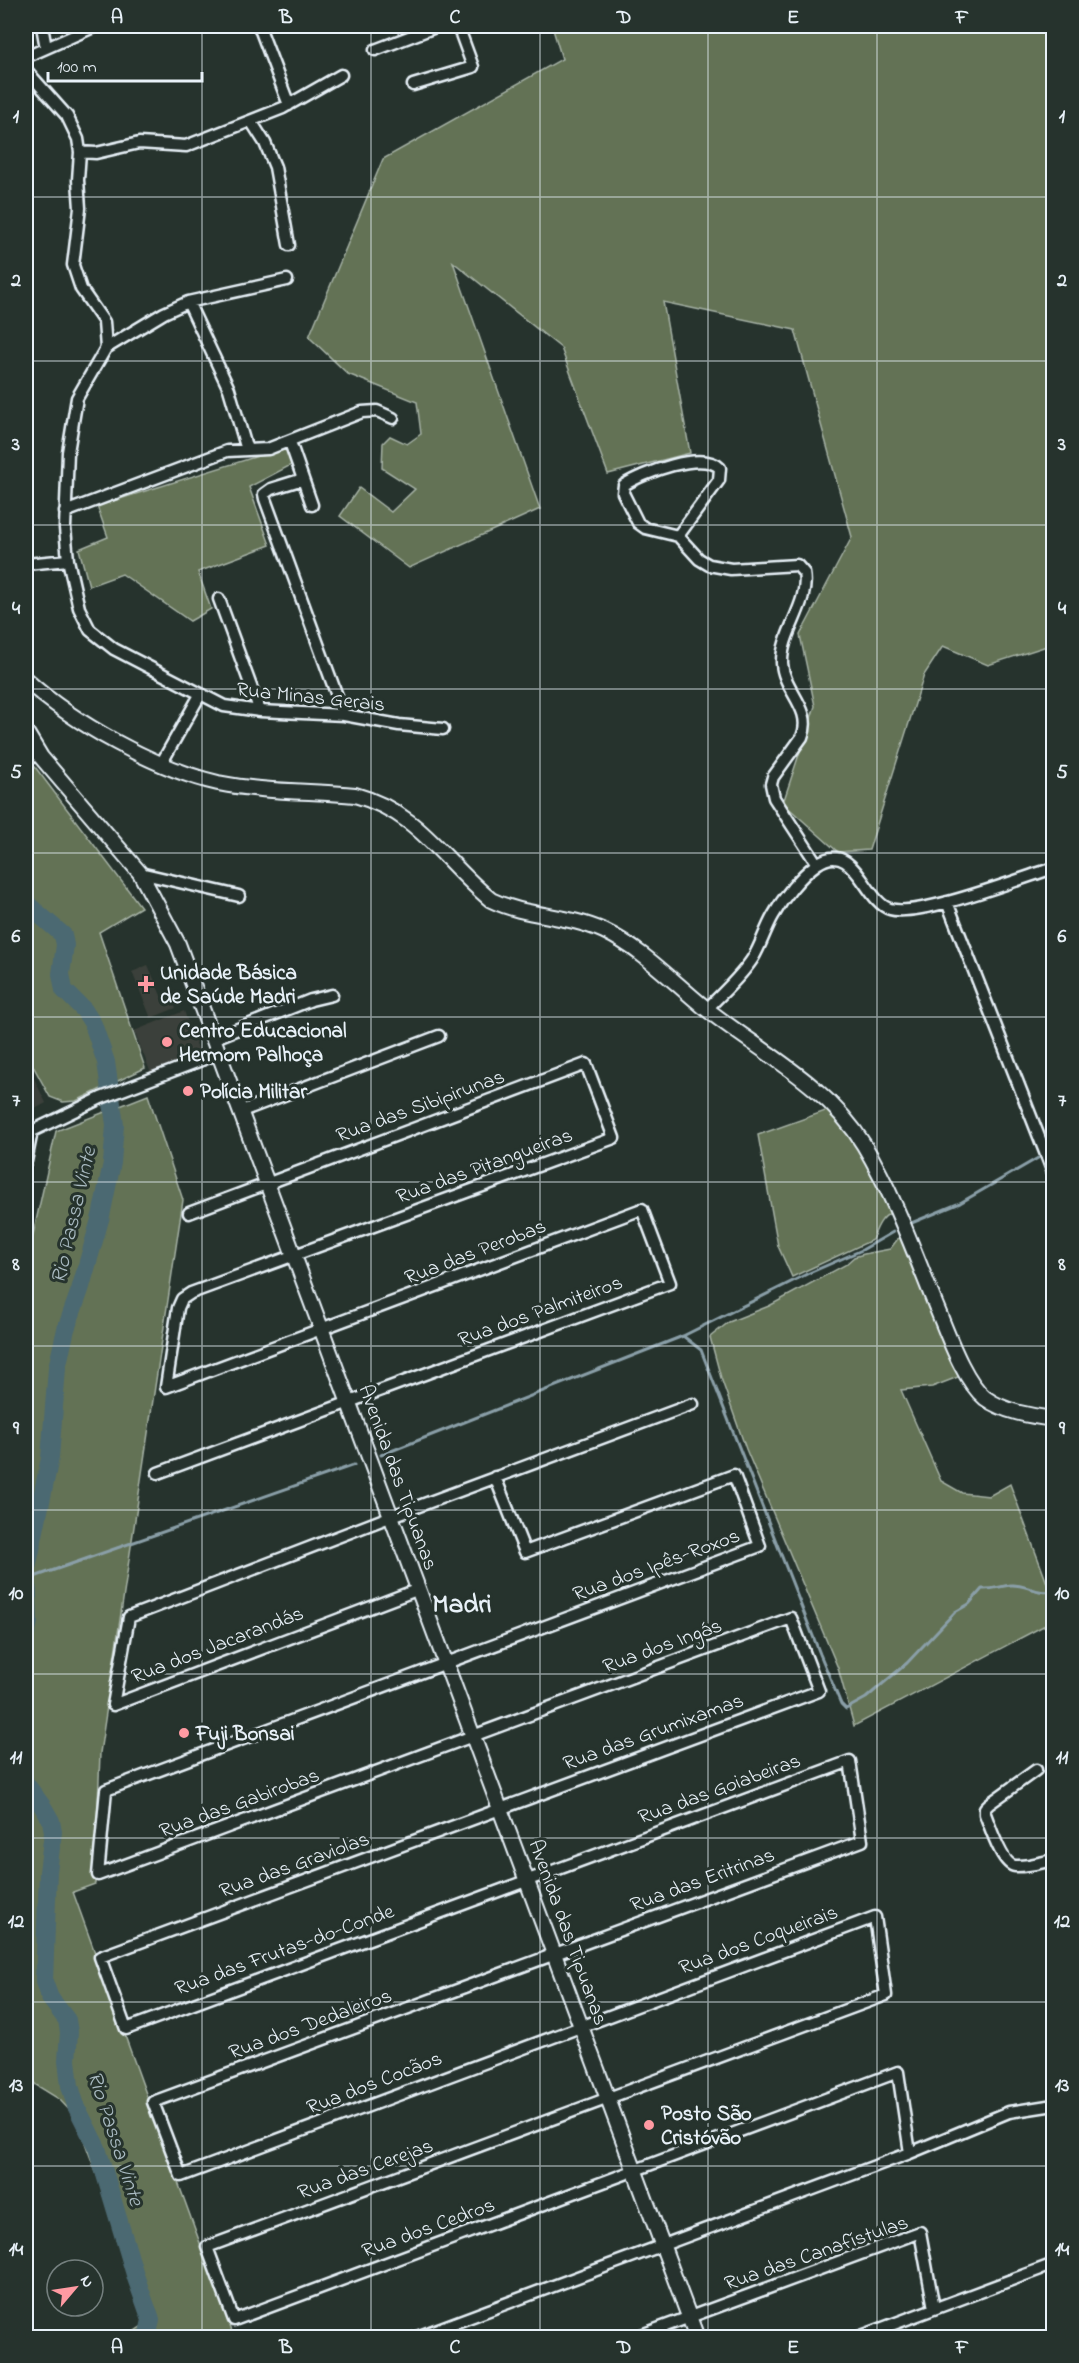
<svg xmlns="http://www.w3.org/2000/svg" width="1079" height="2363" viewBox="0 0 1079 2363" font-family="'Indie Flower',sans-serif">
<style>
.built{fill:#3b403a}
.green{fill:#637254;stroke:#a6b2a6;stroke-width:1.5}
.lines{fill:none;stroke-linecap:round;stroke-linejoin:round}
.stream{stroke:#8a9fa8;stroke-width:3}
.river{stroke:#4c6972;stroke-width:18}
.minor-casing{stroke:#e8f1f8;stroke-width:15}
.major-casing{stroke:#e8f1f8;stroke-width:18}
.minor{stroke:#26332d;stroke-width:10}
.major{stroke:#26332d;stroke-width:14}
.grid{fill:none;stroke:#e8f1f8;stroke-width:1.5;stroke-opacity:0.55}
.poi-dot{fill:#ff9aa2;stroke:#26332d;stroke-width:2}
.labels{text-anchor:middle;stroke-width:6;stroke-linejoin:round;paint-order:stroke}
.street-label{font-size:21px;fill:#e8f1f8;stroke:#26332d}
.poi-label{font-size:21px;font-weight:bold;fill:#e8f1f8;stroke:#26332d;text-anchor:start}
.water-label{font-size:22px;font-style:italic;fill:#aabbc2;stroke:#26332d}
.district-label{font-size:27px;font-weight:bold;fill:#e8f1f8;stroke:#26332d}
.neatline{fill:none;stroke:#e8f1f8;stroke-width:2}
.grid-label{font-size:20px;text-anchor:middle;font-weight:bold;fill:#e8f1f8}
</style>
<rect width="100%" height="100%" fill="#26332d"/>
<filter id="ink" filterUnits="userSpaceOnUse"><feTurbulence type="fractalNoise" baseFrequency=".0167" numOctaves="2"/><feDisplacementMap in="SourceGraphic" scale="12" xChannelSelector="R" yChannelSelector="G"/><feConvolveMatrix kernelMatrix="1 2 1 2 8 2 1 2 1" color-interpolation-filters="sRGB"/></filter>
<g filter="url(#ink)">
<!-- built -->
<path class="built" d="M148 965 162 998 170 995 176 1008 151 1018 132 972Z
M184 1011 200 1054 151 1073 134 1031Z
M26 1062 46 1103 26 1114Z"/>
<!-- green -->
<path class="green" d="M552 26H1053V655L1050 645 988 665 943 646 924 675 869 850 838 852 783 803 815 706 800 635 852 537 795 330 663 302 690 453 608 474 561 348 453 262 540 509 409 568 340 516 359 488 391 512 415 489 382 468 383 443 390 436 407 444 421 434 417 402 348 374 309 337 383 159 562 59Z
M287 447 293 464 249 487 270 545 198 572 211 609 190 621 122 574 89 586 79 549 108 537 97 506Z
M26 755 141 907 99 932 145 1068 76 1101 63 1102 50 1097 26 1053Z
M148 1095 183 1200 100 1753 95 1884 73 1892 234 2337H126L151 2320 75 2116 59 2099 36 2085 26 2073V1266L56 1131Z
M828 1110 854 1138 892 1212C880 1218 877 1228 872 1240L792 1277 778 1246 758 1135Z
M900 1236 963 1375 932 1387 901 1390 941 1481 962 1493 989 1496 1010 1484 1053 1599V1621L854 1726 838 1668 746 1449 721 1378 710 1337 729 1322 769 1306 845 1265 854 1257 864 1254 890 1249Z"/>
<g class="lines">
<!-- stream -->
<path class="stream" d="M1052 1153 1054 1152
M909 1224 960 1203 1038 1158
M683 1336 701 1350 820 1654 841 1704 846 1709 866 1698 907 1663 955 1612 969 1604 982 1589C993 1590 1000 1586 1011 1585 1025 1584 1039 1595 1054 1591
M381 1455 683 1336 807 1274 862 1250 893 1232
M26 1567 27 1569
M27 1584 37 1576 354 1465"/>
<!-- river -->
<path class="river" d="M26 903 63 935 65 945 61 974 64 990 84 1010 93 1024 106 1062 115 1125 112 1163 101 1216 80 1290 66 1329 57 1368 50 1458 27 1569 29 1622 26 1634
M26 1784 43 1807 51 1821 53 1832 48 1872 44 1982 50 1998 67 2020 69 2032 67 2060 70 2086 76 2106 97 2148 136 2278 151 2320 147 2338"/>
<defs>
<path id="minor" d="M42 26 46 48
M259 26 289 105
M375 50 438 26
M26 57 96 26
M26 70 67 116 78 139 80 152 78 180 80 208 73 265 81 289 104 322 106 348
M413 85 473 67 458 26
M251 121 265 143 275 167 289 245
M80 152 96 153 139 143 186 146 283 108 341 75
M287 280 188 302 164 313 106 348 77 398 68 452 65 528 68 560 79 608 90 630 114 649 224 706 260 711 344 715 399 725 443 729
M188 302 229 389 247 450
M290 442 312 505
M303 479 271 489 264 494 265 499 344 715
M65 512 227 451 268 449 362 412 377 411 393 418
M678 536 719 480 720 468C702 450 643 473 624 485L623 493 638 523 645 528 678 536 699 559 709 565 731 569 797 565 804 573C810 603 781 632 782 663 783 690 814 709 802 737L773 777 771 784 774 798 817 864
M26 564 68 560
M219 599 260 711
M161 764 200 695
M140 873 239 896
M947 902 1054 1175
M707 1009C722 993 741 977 753 958 761 945 765 930 773 916 783 898 800 876 817 864 854 838 865 902 890 909 918 918 1021 878 1054 868
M215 1038 311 1000 332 995
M242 1111 439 1036
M26 1134 101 1098 220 1053
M26 1161 32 1131
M158 1473 670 1283 642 1209 166 1387 178 1308 182 1299 191 1293 614 1138 586 1064 189 1213
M495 1477 525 1552 734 1475 760 1546 106 1790 98 1875 791 1618 819 1691 100 1957 126 2029 850 1761 862 1841 153 2102 181 2176 875 1917 886 1995 207 2247 234 2320 898 2072 910 2153
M419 1589 113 1705 129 1617 392 1516 693 1404
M1036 1770 989 1804 985 1808V1814C990 1826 1002 1865 1015 1866 1027 1867 1042 1862 1054 1860
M414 2338 910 2153 1009 2112 1054 2105
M633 2338 920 2232 934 2308
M856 2338 1054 2264"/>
<path id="major" d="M26 680C73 723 156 769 218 783 263 792 310 791 355 795 420 813 442 860 491 900 526 917 567 914 604 931 642 949 672 981 704 1007 759 1051 827 1084 864 1145 895 1197 915 1255 938 1311 948 1335 964 1381 985 1398 1004 1412 1031 1416 1054 1419
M26 732 41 757 140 873 178 944 697 2338"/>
</defs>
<!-- minor casing -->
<use href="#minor" class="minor-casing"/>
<!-- major casing -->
<use href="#major" class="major-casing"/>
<!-- minor -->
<use href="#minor" class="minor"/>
<!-- major -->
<use href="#major" class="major"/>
</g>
</g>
<!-- grid -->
<path class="grid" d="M202 26V2338M371 26V2338M540 26V2338M708 26V2338M877 26V2338M26 197H1054M26 361H1054M26 525H1054M26 689H1054M26 853H1054M26 1017H1054M26 1182H1054M26 1346H1054M26 1510H1054M26 1674H1054M26 1838H1054M26 2002H1054M26 2166H1054"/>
<!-- markers -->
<g class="poi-dot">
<path d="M143 975h6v6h6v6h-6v6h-6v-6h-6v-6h6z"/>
<circle cx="167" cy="1042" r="6"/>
<circle cx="188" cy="1091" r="6"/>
<circle cx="184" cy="1733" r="6"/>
<circle cx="649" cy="2125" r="6"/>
</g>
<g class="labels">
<!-- street labels -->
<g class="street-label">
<text transform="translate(311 696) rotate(6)" y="7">Rua Minas Gerais</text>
<text transform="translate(420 1105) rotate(-20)" y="7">Rua das Sibipirunas</text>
<text transform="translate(484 1165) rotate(-20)" y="7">Rua das Pitangueiras</text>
<text transform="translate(475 1251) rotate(-21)" y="7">Rua das Perobas</text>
<text transform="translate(540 1310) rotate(-20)" y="7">Rua dos Palmiteiros</text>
<text transform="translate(399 1477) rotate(70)" y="7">Avenida das Tipuanas</text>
<text transform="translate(656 1564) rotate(-20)" y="7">Rua dos Ipês-Roxos</text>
<text transform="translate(217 1644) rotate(-21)" y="7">Rua dos Jacarandás</text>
<text transform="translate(662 1645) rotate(-20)" y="7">Rua dos Ingás</text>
<text transform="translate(653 1731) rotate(-20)" y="7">Rua das Grumixamas</text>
<text transform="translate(719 1788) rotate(-20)" y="7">Rua das Goiabeiras</text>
<text transform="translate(239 1802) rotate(-20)" y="7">Rua das Gabirobas</text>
<text transform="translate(294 1864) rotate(-20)" y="7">Rua das Graviolas</text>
<text transform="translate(702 1879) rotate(-20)" y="7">Rua das Eritrinas</text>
<text transform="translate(569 1932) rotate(70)" y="7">Avenida das Tipuanas</text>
<text transform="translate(758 1939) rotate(-20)" y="7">Rua dos Coqueirais</text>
<text transform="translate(284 1949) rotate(-20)" y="7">Rua das Frutas-do-Conde</text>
<text transform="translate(310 2023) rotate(-20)" y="7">Rua dos Dedaleiros</text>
<text transform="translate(374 2082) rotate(-21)" y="7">Rua dos Cocãos</text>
<text transform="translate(365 2168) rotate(-20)" y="7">Rua das Cerejas</text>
<text transform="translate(428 2227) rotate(-20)" y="7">Rua dos Cedros</text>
<text transform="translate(816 2252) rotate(-19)" y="7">Rua das Canafístulas</text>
</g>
<!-- poi labels -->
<g class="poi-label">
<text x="160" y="979">Unidade Básica<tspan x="160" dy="24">de Saúde Madri</tspan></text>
<text x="179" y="1037">Centro Educacional<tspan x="179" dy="24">Hermom Palhoça</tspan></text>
<text x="200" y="1098">Polícia Militar</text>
<text x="196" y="1740">Fuji Bonsai</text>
<text x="661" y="2120">Posto São<tspan x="661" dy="24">Cristóvão</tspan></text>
</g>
<!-- water labels -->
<g class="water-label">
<text transform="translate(72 1215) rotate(-77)" y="8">Rio Passa Vinte</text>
<text transform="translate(117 2138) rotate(72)" y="8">Rio Passa Vinte</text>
</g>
<!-- district labels -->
<g class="district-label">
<text x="462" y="1612">Madri</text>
</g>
</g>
<!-- margin -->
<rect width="1079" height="2363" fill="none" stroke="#26332d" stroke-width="66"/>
<!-- north arrow -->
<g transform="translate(75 2288) rotate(61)"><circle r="28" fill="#26332d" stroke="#747f7e" stroke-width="1.5"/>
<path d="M0-4.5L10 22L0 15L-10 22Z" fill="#ff9aa2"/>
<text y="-9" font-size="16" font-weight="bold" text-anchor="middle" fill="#e8f1f8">N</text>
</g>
<!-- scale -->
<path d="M48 72v9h154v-9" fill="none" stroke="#e8f1f8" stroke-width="3"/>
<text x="57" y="72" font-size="18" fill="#e8f1f8" stroke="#26332d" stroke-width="4.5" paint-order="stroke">100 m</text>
<rect x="33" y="33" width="1013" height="2297" class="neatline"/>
<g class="grid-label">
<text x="117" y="23">A</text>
<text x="286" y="23">B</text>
<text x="455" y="23">C</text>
<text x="624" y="23">D</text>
<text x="793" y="23">E</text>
<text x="962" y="23">F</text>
<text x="16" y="122">1</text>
<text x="1062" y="122">1</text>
<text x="16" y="286">2</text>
<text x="1062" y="286">2</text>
<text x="16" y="450">3</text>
<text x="1062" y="450">3</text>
<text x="16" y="614">4</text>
<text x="1062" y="614">4</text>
<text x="16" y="778">5</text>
<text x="1062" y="778">5</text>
<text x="16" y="942">6</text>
<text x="1062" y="942">6</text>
<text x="16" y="1106">7</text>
<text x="1062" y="1106">7</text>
<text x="16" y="1270">8</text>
<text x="1062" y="1270">8</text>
<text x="16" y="1434">9</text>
<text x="1062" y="1434">9</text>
<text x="16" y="1599">10</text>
<text x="1062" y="1599">10</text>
<text x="16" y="1763">11</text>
<text x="1062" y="1763">11</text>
<text x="16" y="1927">12</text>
<text x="1062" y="1927">12</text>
<text x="16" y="2091">13</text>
<text x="1062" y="2091">13</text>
<text x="16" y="2255">14</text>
<text x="1062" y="2255">14</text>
<text x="117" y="2353">A</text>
<text x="286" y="2353">B</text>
<text x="455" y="2353">C</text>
<text x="624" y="2353">D</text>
<text x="793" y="2353">E</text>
<text x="962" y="2353">F</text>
</g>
</svg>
